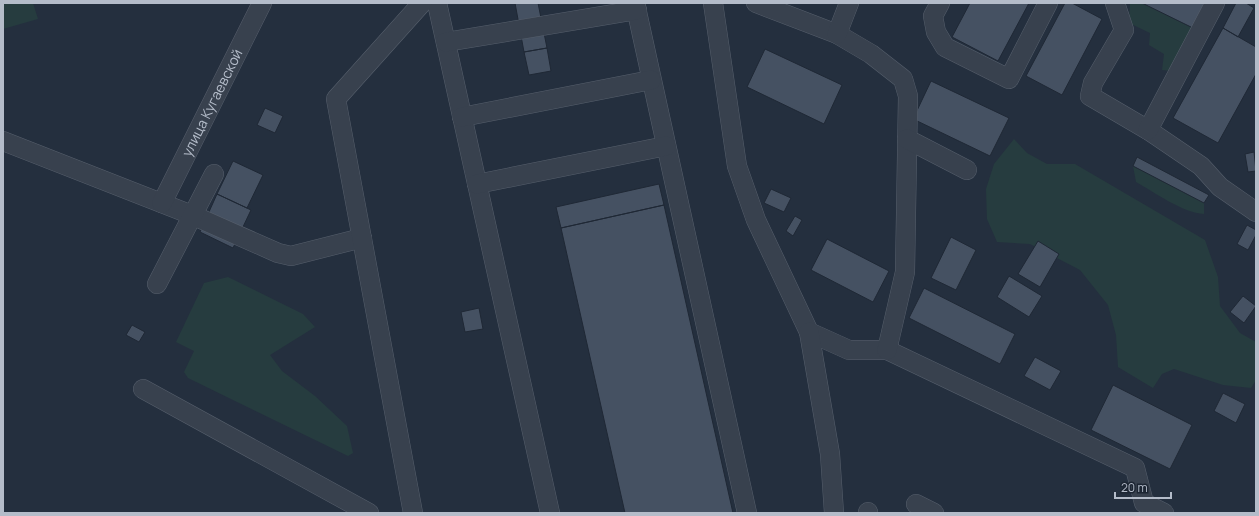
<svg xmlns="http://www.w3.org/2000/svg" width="1259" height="516" viewBox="0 0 1259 516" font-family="Manrope,sans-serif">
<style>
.green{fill:#263c3f}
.building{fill:#455162;stroke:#1f2835}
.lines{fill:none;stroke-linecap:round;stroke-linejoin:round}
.minor-casing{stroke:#565f6c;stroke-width:20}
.minor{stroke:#38414e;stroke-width:19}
.labels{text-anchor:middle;stroke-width:3.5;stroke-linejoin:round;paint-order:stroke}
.street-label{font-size:14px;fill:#b4bcc9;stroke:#1d2633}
</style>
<rect width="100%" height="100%" fill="#242f3e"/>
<!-- green -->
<path class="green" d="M3 3H33L38 19 3 29Z
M1130 3H1142L1195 29 1171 71 1162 70 1164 54 1149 45 1150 33 1129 23Z
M1014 139 1027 153 1047 164H1075L1205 240 1218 277 1220 306 1240 333 1256 342V380L1251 388 1223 385 1174 369 1162 374 1153 388 1118 367 1116 335 1108 305 1080 270 1030 244 997 242 987 219 986 189 994 164Z
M1133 166 1204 203V214C1183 213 1154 192 1136 182Z
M228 277 303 314 315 327 270 355 282 371 315 396 347 426 353 453 348 456 188 378 184 372 194 351 176 342 204 283Z"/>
<!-- building -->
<path class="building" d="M515 3H538L547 48 524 52Z
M970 3H1029L998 61 952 37Z
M1065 3H1072L1102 19 1062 95 1026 76Z
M1142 3H1208L1195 29Z
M1236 3H1246L1254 8 1238 37 1223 28Z
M1223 28 1256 47V74L1218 143 1173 118Z
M547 48 551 71 529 75 524 52Z
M765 49 842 85 824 124 747 87Z
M931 81 1009 118 990 156 913 119Z
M265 108 283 116 275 133 257 125Z
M1254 152 1256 171 1248 172 1245 154Z
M1137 157 1209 195 1204 203 1133 166Z
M233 161 263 175 247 208 217 194Z
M659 184 664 205 561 228 556 207Z
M771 189 791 198 784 212 764 203Z
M217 194 251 210 233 248 200 232Z
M664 205 733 513H625L561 228Z
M795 216 802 220 793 236 786 231Z
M1247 225 1256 230V235L1248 250 1237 244Z
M951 237 976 250 956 290 931 278Z
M827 239 889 271 873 302 811 270Z
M1038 241 1059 254 1040 287 1018 274Z
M1009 276 1042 296 1029 317 997 297Z
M924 288 1015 334 1000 364 909 318Z
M1243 296 1256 306 1244 323 1230 312Z
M479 308 483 329 465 332 461 312Z
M132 325 145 332 139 342 126 335Z
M1035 357 1061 371 1050 390 1024 376Z
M1113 385 1192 425 1170 469 1091 430Z
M1223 393 1245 404 1236 423 1214 411Z"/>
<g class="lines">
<defs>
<g id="minor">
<path d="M437 3 550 513"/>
<path d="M635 3 747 513"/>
<path d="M713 3 737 166 756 220 809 332 849 350H887L1135 468 1144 503 1164 513"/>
<path d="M756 3 837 34 871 54 903 79 908 96 905 272 887 350"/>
<path d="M940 3 933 16 936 32 945 47 1009 79 1048 3"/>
<path d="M1115 3 1124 30 1093 83 1090 96 1148 130 1201 166 1220 187 1256 212"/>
<path d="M837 34 849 3"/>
<path d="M446 42 637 10"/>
<path d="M462 117 651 80"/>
<path d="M1148 130 1215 3"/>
<path d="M907 139 967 170"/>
<path d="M3 141 192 215 278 253 291 256 362 238"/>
<path d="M477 184 666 146"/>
<path id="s1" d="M162 203 262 3"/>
<path d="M157 284 214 174"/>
<path d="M809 332 830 454 834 513"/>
<path d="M143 389 369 513"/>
<path d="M916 504 934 513"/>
<path d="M413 513 336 99 422 3"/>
<path d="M868 513V512"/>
</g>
</defs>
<!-- minor casing -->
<use href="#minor" class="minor-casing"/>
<!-- minor -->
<use href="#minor" class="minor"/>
</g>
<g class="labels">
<!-- street labels -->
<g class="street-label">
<text dy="5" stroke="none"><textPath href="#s1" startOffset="112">улица Кугаевской</textPath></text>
</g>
</g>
<!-- border -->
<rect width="1259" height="516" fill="none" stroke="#b4bcc9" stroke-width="8"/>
<!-- scale -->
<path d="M1115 492v6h56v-6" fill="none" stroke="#b4bcc9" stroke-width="2"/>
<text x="1121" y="492" font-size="12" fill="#b4bcc9" stroke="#1d2633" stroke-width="3" paint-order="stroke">20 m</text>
</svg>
